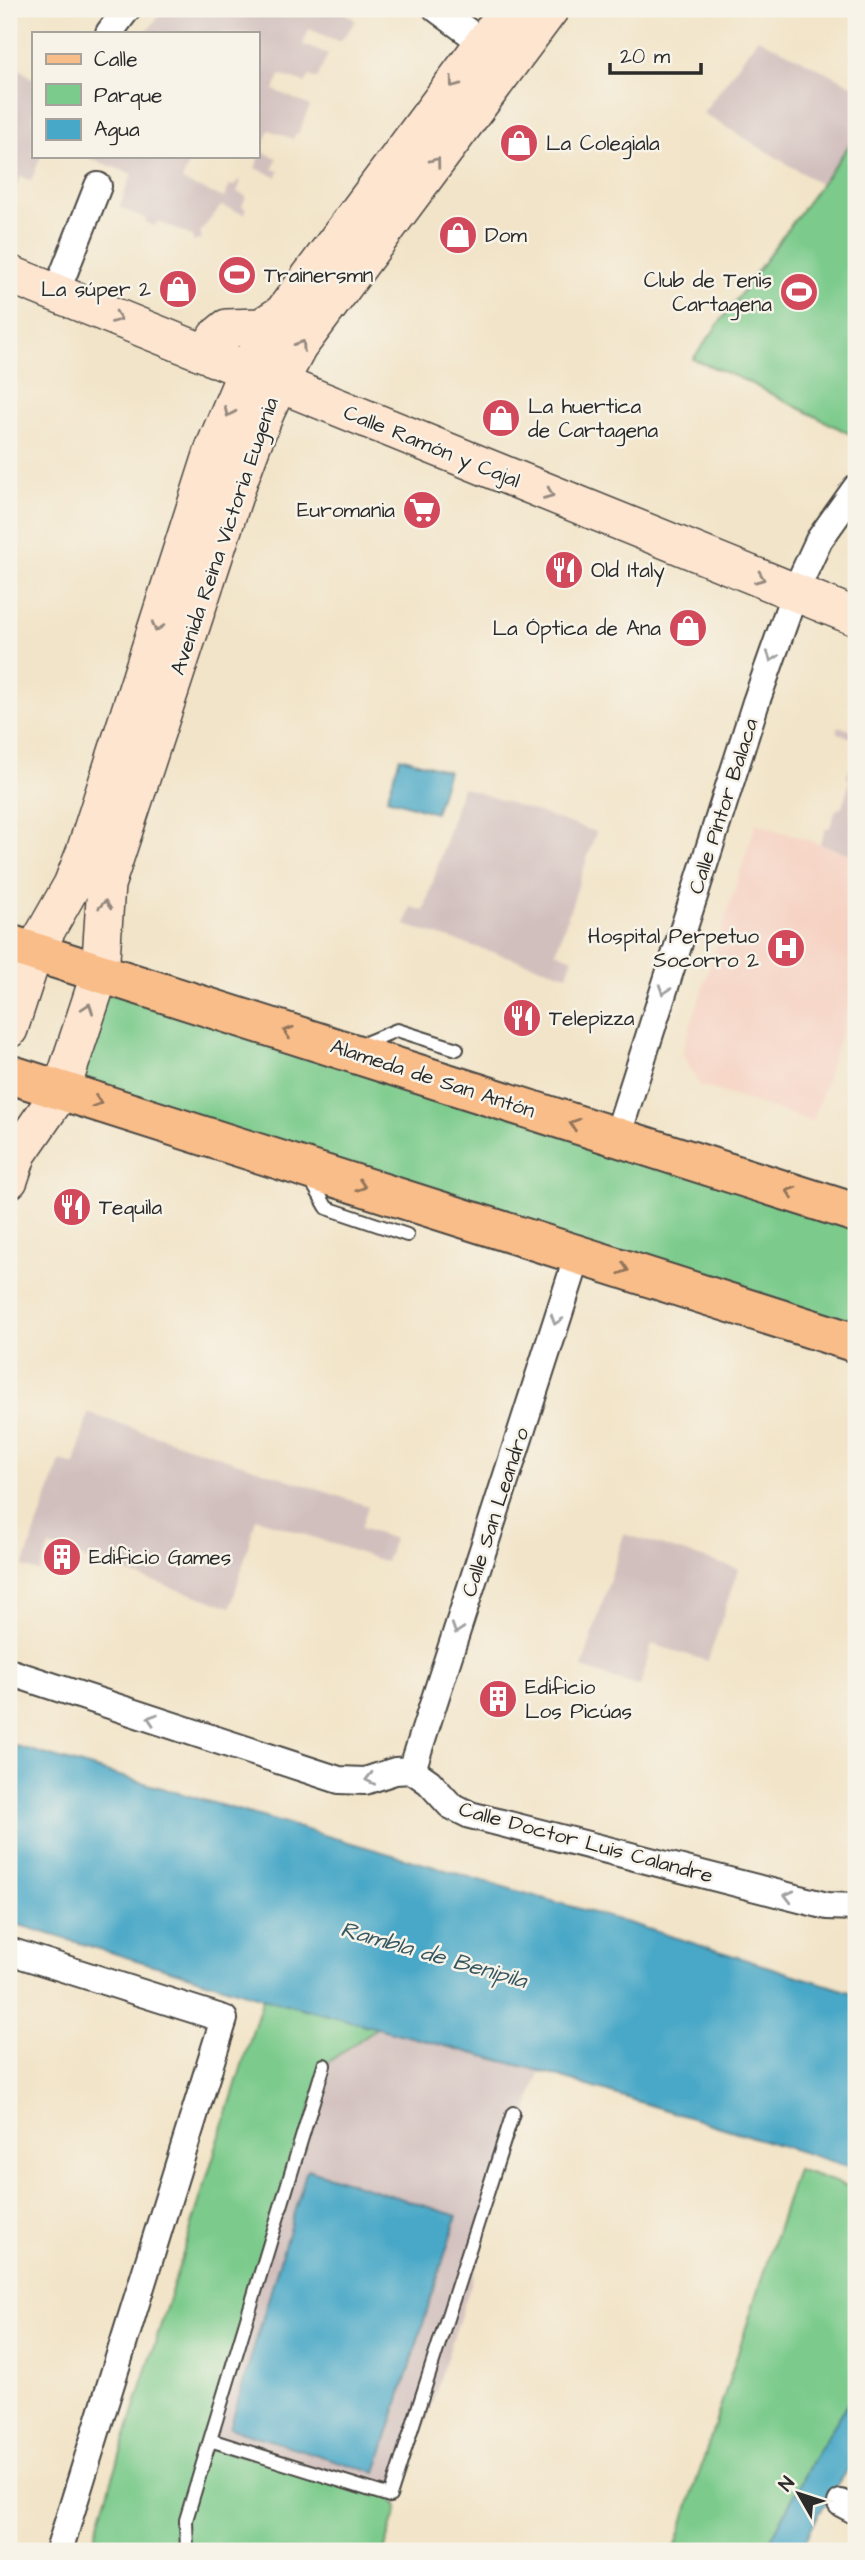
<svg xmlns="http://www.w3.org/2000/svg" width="865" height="2560" viewBox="0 0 865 2560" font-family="'Architects Daughter',sans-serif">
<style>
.built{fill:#f6d2c3}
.industrial{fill:#d1bfbd}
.green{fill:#7bcb8c;stroke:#537b5c;stroke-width:2}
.water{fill:#48a8c7;stroke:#3a6a79;stroke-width:2}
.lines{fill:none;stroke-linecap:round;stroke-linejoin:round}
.lane-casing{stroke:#494743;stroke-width:16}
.street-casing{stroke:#494743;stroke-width:30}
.secondary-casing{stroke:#494743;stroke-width:40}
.primary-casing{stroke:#494743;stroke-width:42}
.lane{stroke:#fff;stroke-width:12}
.street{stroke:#fff;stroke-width:26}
.secondary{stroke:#fde5d0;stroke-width:37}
.primary{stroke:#f9bd89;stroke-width:38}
.oneway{stroke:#94887e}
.oneway2{stroke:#a0a0a0}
.oneway3{stroke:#92745a}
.labels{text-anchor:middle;stroke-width:5;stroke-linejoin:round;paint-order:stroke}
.poi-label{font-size:21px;fill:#2b2b2b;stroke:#f7f3e8;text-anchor:start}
.street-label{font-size:21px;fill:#2b2b2b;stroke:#f7f3e8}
.water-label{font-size:23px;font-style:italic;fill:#355762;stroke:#f7f3e8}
</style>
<rect width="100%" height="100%" fill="#f7f3e8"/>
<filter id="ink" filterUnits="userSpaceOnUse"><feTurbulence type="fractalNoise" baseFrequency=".0143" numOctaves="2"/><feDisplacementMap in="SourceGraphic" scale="14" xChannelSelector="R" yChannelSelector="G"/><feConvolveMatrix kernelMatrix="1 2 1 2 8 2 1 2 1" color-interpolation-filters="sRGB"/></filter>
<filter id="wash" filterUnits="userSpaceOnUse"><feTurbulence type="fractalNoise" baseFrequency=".00686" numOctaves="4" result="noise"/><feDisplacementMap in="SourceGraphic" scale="28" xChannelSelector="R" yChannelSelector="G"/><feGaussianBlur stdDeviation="1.57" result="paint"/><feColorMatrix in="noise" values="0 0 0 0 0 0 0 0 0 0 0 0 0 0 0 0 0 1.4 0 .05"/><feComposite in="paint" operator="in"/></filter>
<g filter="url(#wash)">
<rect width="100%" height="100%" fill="#f2e4c8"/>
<!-- built -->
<path class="built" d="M756 823 856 856V985L813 1122 699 1085 682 1053Z"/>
<!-- industrial -->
<path class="industrial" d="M164 9H340L356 21 340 42 309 29 303 45 328 54 317 79 309 76 305 83 280 75 274 90 310 106 298 134 296 133 293 139 269 130 261 151 277 158 273 169 279 171 277 177 255 168 260 157 257 156V33H146Z
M758 38 856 87V136L820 184 703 113Z
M9 61 33 79V156H41L31 181 21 176 16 187 9 184V152L21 135 14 144 9 142Z
M83 156H185L183 161 189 163 182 181 224 198 230 185 235 186 238 180 241 181 237 192 246 196 242 206 246 209 245 214 221 206 200 232 202 239 193 242 192 236 157 221 155 226 145 222 146 219 119 207 132 174Z
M838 726 856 732V856L820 844 825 830 830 827 836 810 842 807 850 782 847 776 856 751 853 743 855 739 837 733Z
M462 787 596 832 556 952 573 958 567 975 405 925 411 907 424 911Z
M88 1413 368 1506 361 1528 394 1539 386 1562 256 1518 231 1607 49 1547 39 1572 23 1567 60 1461 75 1465Z
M624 1534 738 1569 708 1661 652 1644 640 1687 582 1668Z
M263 1998 540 2071 384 2551H90Z"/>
<!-- green -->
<path class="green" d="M856 136V426L850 434 744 380 693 359Z
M100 973 856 1213V1343L61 1091Z
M263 1998 378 2027 324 2065 210 2440 390 2496 398 2507 384 2551H90Z
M797 2169 856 2189V2390L812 2461 765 2551H674Z"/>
<!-- water -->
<path class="water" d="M400 757 448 771 435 813 387 798Z
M9 1744 632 1924 856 1994V2169L540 2071 263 1998 9 1922Z
M307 2169 457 2216 376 2473 230 2428Z
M856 2390V2457L817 2517 801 2551H765L812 2461Z"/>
</g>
<g filter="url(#ink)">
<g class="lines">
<defs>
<path id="lane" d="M358 1046 397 1030 457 1049
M310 1179 327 1208 407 1235
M324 2065 210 2440 390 2496 513 2113
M187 2551 186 2520 210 2440"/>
<path id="street" d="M437 9 483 43
M109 33 127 9
M56 293 98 186
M617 1137 756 702 795 592 819 540 856 488
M9 1672 339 1780 365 1781 395 1771 412 1770 429 1782 450 1805 470 1815 827 1906 856 1907
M412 1770 578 1255
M9 1951 224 2019 59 2551
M841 2503 856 2511"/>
<path id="secondary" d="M9 274 856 617
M214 358 213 343 216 337 227 328 261 327 283 313
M9 1029 34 952 72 885 85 852 214 449 247 370 268 333 509 9
M9 1180 18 1153 61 1091 100 973 106 885 239 480C255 434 274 390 298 347L550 9"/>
<path id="primary" d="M9 944 856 1213
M9 1074 856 1343"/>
</defs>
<!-- lane casing -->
<use href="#lane" class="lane-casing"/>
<!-- street casing -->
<use href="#street" class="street-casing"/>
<!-- secondary casing -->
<use href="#secondary" class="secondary-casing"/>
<!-- primary casing -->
<use href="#primary" class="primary-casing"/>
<!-- lane -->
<use href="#lane" class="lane"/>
<!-- street -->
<use href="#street" class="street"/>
<!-- secondary -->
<use href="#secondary" class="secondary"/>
<!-- primary -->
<use href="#primary" class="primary"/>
</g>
<!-- one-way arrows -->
<defs><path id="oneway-chevron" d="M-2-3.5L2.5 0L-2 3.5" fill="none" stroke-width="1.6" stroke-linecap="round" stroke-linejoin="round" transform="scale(1.75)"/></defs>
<g class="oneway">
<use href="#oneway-chevron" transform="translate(454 83) rotate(127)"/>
<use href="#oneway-chevron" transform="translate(436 162) rotate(-53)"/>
<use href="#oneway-chevron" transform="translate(117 318) rotate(22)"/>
<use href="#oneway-chevron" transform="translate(301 345) rotate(-56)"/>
<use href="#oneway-chevron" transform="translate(229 412) rotate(113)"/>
<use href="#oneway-chevron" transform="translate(549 494) rotate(22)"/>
<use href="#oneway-chevron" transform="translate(760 578) rotate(22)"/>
<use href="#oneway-chevron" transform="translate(157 627) rotate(108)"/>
<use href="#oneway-chevron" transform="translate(105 905) rotate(-86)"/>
<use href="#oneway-chevron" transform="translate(88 1008) rotate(-71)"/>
</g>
<g class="oneway2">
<use href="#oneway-chevron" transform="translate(772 657) rotate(109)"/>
<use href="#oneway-chevron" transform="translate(664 990) rotate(108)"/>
<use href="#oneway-chevron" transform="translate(556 1320) rotate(108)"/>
<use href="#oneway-chevron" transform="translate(457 1629) rotate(108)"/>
<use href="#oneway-chevron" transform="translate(152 1719) rotate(-162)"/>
<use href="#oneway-chevron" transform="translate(370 1779) rotate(167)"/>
<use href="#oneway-chevron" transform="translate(789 1896) rotate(-166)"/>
</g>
<g class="oneway3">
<use href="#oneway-chevron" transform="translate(288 1032) rotate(-162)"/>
<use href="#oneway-chevron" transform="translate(97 1102) rotate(18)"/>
<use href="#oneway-chevron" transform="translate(574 1124) rotate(-162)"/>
<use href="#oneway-chevron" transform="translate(361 1186) rotate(18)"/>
<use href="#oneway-chevron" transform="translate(791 1192) rotate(-162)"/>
<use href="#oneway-chevron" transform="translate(624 1269) rotate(18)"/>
</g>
</g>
<!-- icons -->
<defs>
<symbol id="shop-disc" viewBox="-11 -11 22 22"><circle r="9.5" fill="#d1495b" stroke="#f7f3e8"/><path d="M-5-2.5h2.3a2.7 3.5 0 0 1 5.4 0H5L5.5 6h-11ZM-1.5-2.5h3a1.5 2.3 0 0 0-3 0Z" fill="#fff"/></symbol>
<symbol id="stadium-disc" viewBox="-11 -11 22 22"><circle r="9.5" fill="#d1495b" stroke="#f7f3e8"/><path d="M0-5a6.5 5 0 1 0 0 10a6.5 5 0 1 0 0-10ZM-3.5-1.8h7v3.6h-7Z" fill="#fff"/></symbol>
<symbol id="supermarket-disc" viewBox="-11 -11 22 22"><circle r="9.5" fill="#d1495b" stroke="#f7f3e8"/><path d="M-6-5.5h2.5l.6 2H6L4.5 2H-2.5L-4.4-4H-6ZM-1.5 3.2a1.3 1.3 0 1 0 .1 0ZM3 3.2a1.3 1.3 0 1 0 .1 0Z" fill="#fff"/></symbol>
<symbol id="restaurant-disc" viewBox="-11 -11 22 22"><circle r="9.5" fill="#d1495b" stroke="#f7f3e8"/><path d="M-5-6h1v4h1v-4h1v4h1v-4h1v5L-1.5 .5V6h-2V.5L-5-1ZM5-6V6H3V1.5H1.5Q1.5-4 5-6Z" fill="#fff"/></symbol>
<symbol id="hospital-disc" viewBox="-11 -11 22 22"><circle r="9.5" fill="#d1495b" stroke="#f7f3e8"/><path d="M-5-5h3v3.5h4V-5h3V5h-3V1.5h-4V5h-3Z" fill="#fff"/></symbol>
<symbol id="building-disc" viewBox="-11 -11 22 22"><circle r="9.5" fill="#d1495b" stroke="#f7f3e8"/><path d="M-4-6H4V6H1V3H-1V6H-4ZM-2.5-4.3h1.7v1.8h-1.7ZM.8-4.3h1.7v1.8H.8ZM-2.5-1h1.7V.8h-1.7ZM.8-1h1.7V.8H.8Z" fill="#fff"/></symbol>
</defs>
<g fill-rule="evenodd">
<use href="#shop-disc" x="497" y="121" width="44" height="44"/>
<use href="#shop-disc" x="436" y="213" width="44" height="44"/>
<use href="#stadium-disc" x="215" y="253" width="44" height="44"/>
<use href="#shop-disc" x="156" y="267" width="44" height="44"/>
<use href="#stadium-disc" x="777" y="270" width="44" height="44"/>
<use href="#shop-disc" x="479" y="396" width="44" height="44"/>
<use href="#supermarket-disc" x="400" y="488" width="44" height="44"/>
<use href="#restaurant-disc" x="542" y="548" width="44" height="44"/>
<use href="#shop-disc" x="666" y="606" width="44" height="44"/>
<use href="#hospital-disc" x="764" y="926" width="44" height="44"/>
<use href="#restaurant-disc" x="500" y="996" width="44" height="44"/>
<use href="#restaurant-disc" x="50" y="1185" width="44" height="44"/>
<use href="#building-disc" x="40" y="1535" width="44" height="44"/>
<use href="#building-disc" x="476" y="1677" width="44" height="44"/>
</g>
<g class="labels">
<!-- poi labels -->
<g class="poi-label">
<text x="546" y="150">La Colegiala</text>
<text x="485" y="242">Dom</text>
<text x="264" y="282">Trainersmn</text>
<text x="772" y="287" text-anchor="end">Club de Tenis<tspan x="772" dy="24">Cartagena</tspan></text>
<text x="151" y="296" text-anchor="end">La súper 2</text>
<text x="528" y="413">La huertica<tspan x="528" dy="24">de Cartagena</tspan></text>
<text x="395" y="517" text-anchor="end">Euromania</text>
<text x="591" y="577">Old Italy</text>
<text x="661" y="635" text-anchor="end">La Óptica de Ana</text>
<text x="759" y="943" text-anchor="end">Hospital Perpetuo<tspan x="759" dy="24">Socorro 2</tspan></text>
<text x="549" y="1025">Telepizza</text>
<text x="99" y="1214">Tequila</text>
<text x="89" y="1564">Edificio Games</text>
<text x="525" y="1694">Edificio<tspan x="525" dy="24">Los Picúas</tspan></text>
</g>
<!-- street labels -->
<g class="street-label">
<text transform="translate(432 446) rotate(22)" y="7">Calle Ramón y Cajal</text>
<text transform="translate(224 536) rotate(-71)" y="7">Avenida Reina Victoria Eugenia</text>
<text transform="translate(723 806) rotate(-72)" y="7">Calle Pintor Balaca</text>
<text transform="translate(433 1078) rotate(18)" y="7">Alameda de San Antón</text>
<text transform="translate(495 1512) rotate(-72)" y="7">Calle San Leandro</text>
<text transform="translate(586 1842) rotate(15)" y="7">Calle Doctor Luis Calandre</text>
</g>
<!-- water labels -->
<g class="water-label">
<text transform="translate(434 1954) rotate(16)" y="8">Rambla de Benipila</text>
</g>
</g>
<!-- margin -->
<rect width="865" height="2560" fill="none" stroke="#f7f3e8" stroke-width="35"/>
<!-- legend -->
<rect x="32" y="32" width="228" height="126" fill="#f7f3e8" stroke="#a5a39c" stroke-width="2"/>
<rect x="46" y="54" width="35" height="10" fill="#f9bd89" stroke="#a5a39c" stroke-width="2"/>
<text x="94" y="66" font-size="21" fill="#2b2b2b">Calle</text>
<rect x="46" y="84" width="35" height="21" fill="#7bcb8c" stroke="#a5a39c" stroke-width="2"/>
<text x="94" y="102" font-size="21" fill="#2b2b2b">Parque</text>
<rect x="46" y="119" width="35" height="21" fill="#48a8c7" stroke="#a5a39c" stroke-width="2"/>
<text x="94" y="136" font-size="21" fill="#2b2b2b">Agua</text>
<!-- north arrow -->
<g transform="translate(799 2494) rotate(309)" stroke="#f7f3e8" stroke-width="5" paint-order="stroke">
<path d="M0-5L12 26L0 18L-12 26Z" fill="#2b2b2b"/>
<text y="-10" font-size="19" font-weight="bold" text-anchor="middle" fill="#2b2b2b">N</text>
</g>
<!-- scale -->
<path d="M610 63v10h91v-10" fill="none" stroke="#2b2b2b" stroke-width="3.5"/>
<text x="620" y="63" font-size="21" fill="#2b2b2b" stroke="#f7f3e8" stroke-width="5" paint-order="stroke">20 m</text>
</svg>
